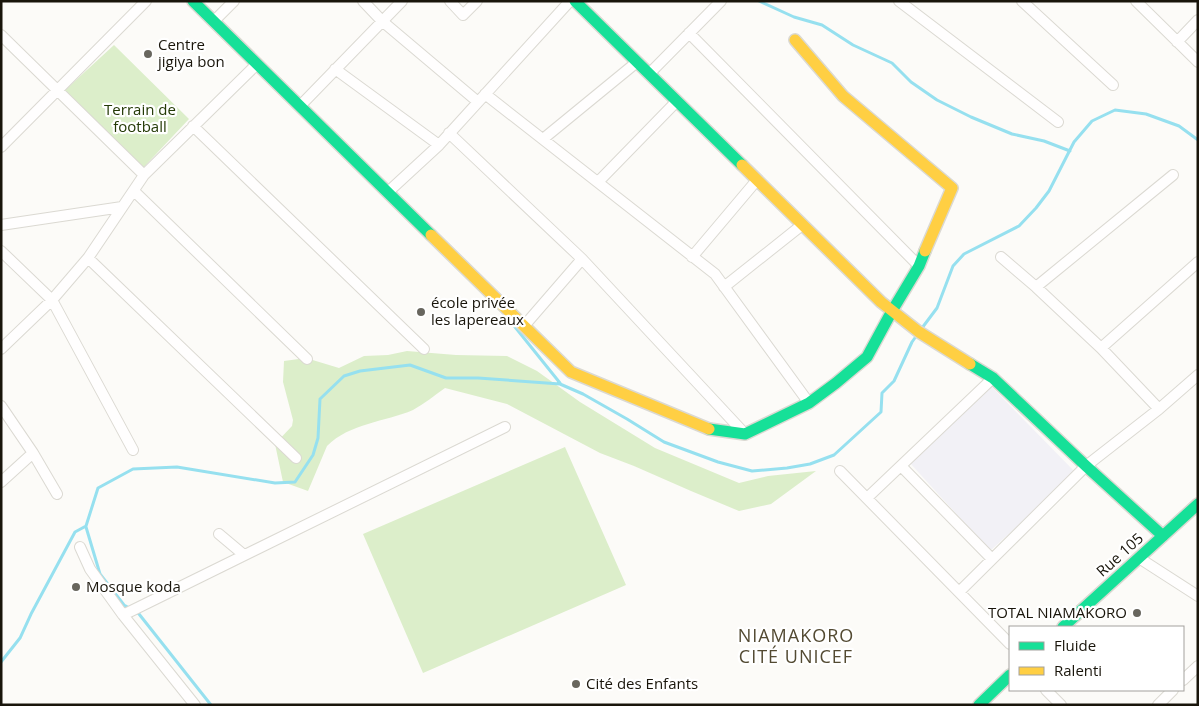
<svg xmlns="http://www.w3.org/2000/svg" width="1199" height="706" viewBox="0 0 1199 706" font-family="'Open Sans',sans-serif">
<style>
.education{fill:#f2f1f6}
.green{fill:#dceeca}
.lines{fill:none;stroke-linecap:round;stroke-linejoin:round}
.stream{stroke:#96e0ef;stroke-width:3}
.street-casing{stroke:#dbd9d2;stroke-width:12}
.fast-casing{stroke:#dbd9d2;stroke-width:14}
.slow-casing{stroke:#dbd9d2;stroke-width:14}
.street{stroke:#fffefe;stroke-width:10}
.fast{stroke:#16e098;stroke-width:11}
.slow{stroke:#ffcf43;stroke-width:11}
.poi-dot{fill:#68665e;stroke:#fff;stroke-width:2}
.labels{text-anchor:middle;stroke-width:4.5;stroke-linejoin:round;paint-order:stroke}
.poi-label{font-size:15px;fill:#19150b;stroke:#fff;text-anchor:start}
.park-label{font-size:15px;fill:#243a06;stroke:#fff}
.street-label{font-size:15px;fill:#19150b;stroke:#fff}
.quarter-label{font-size:18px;letter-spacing:1px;fill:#534a32;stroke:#fff}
</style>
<rect width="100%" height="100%" fill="#fcfbf8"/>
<!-- education -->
<path class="education" d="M988 383 1076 473 990 551 910 463Z"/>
<!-- green -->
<path class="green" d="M114 45 189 119 142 169 63 92Z
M407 351 456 355 507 356 537 371 580 402 655 448 739 483 768 476 816 471 771 504 739 511 691 491 634 466 600 453 507 404 445 388C435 395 424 404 413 410 385 422 350 423 327 446L308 491 283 482 275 444 292 426 293 420 283 382 284 361 306 358 339 368 364 356 388 355Z
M565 447 626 585 423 673 363 534Z"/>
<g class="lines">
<!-- stream -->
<path class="stream" d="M759 1 794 17 822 25 853 45 892 63 911 82 937 100 971 117 1012 134 1044 141 1070 151
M511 322 560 383
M922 328 937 308 953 266 964 254 1019 226 1036 208 1049 191 1074 142 1092 121 1115 110 1146 114 1179 126 1198 140
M86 527 100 574 124 605 131 609
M136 612 139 614 211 705
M1 662 20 638 31 614 75 532 86 526 98 488 133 469 177 467 275 483 295 482 313 455 318 438 320 399 344 376 360 371 410 365 446 378H478L560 384 583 394 627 419 664 442 718 462 752 471 787 468 810 464 834 455 881 412 882 393 894 381 912 342 917 335"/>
<defs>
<path id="street" d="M363 1 382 21 478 102
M450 1 463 15 477 1
M899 1 1058 122
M1022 1 1113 85
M1136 1 1198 62
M214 21 234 1
M689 33 919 266
M1 35 144 175
M1177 42 1198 20
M335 69 439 145
M649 74 721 1
M485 94 715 274 809 403
M300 106 402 1
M193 126 424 349
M449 133 582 259 745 434
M543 139 637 62
M1 147 146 1
M598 182 677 101
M134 191 307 359
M388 192 439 145 570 1
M1 225 122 207
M1 251 52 300 133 450
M692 257 757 180
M1001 257 1036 287 1101 348 1198 262
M88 258 296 458
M724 287 802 225
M1036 287 1173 175
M524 326 582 259
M1101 348 1159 409
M1 349 52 300 88 258 144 175 257 64
M1 406 33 453 57 494
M901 466 992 559
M840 471 1010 644
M1 482 33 453
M867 498 993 378
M219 534 244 555
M80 547 90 569 123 615 195 705
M1139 558 1198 596
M959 592 1086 466 1159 409 1198 375
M123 615 505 427
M1183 680 1198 666
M1046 690 1061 705
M1158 705 1173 690"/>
<path id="fast" d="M193 1 431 235
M575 1 742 165
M970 364 993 378 1086 466 1163 536
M709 429 745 434 809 403 836 383 867 357 892 311 919 266 925 251
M1063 627 1198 504
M979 705 1010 675"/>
<path id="slow" d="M795 40 843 96 952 188 925 251
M742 165 881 302 919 332 970 364
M431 235 571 372 709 429"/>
</defs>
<!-- street casing -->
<use href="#street" class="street-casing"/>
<!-- fast casing -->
<use href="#fast" class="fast-casing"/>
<!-- slow casing -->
<use href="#slow" class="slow-casing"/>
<!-- street -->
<use href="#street" class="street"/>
<!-- fast -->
<use href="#fast" class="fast"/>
<!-- slow -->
<use href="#slow" class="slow"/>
</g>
<!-- markers -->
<g class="poi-dot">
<circle cx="148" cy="54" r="5"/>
<circle cx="421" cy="312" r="5"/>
<circle cx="76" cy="587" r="5"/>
<circle cx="1137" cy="613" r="5"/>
<circle cx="576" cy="684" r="5"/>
</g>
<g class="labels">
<!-- poi labels -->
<g class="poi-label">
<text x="158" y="50">Centre<tspan x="158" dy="17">jigiya bon</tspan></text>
<text x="431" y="308">école privée<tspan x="431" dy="17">les lapereaux</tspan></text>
<text x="86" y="592">Mosque koda</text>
<text x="1127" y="618" text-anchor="end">TOTAL NIAMAKORO</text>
<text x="586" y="689">Cité des Enfants</text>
</g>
<!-- park labels -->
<g class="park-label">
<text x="140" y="115">Terrain de<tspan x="140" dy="17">football</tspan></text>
</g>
<!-- street labels -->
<g class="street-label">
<text transform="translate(1120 555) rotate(-42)" y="5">Rue 105</text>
</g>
<!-- quarter labels -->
<g class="quarter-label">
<text x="796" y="642">NIAMAKORO<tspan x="796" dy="21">CITÉ UNICEF</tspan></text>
</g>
</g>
<!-- border -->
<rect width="1199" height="706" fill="none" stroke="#19150b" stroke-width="5"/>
<!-- legend -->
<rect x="1009" y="626" width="175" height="65" fill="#ffffff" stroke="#a3a19d"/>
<rect x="1019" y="642" width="25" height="8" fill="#16e098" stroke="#a3a19d"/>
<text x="1054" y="651" font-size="15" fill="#19150b">Fluide</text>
<rect x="1019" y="667" width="25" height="8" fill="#ffcf43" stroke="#a3a19d"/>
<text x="1054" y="676" font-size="15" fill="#19150b">Ralenti</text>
</svg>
